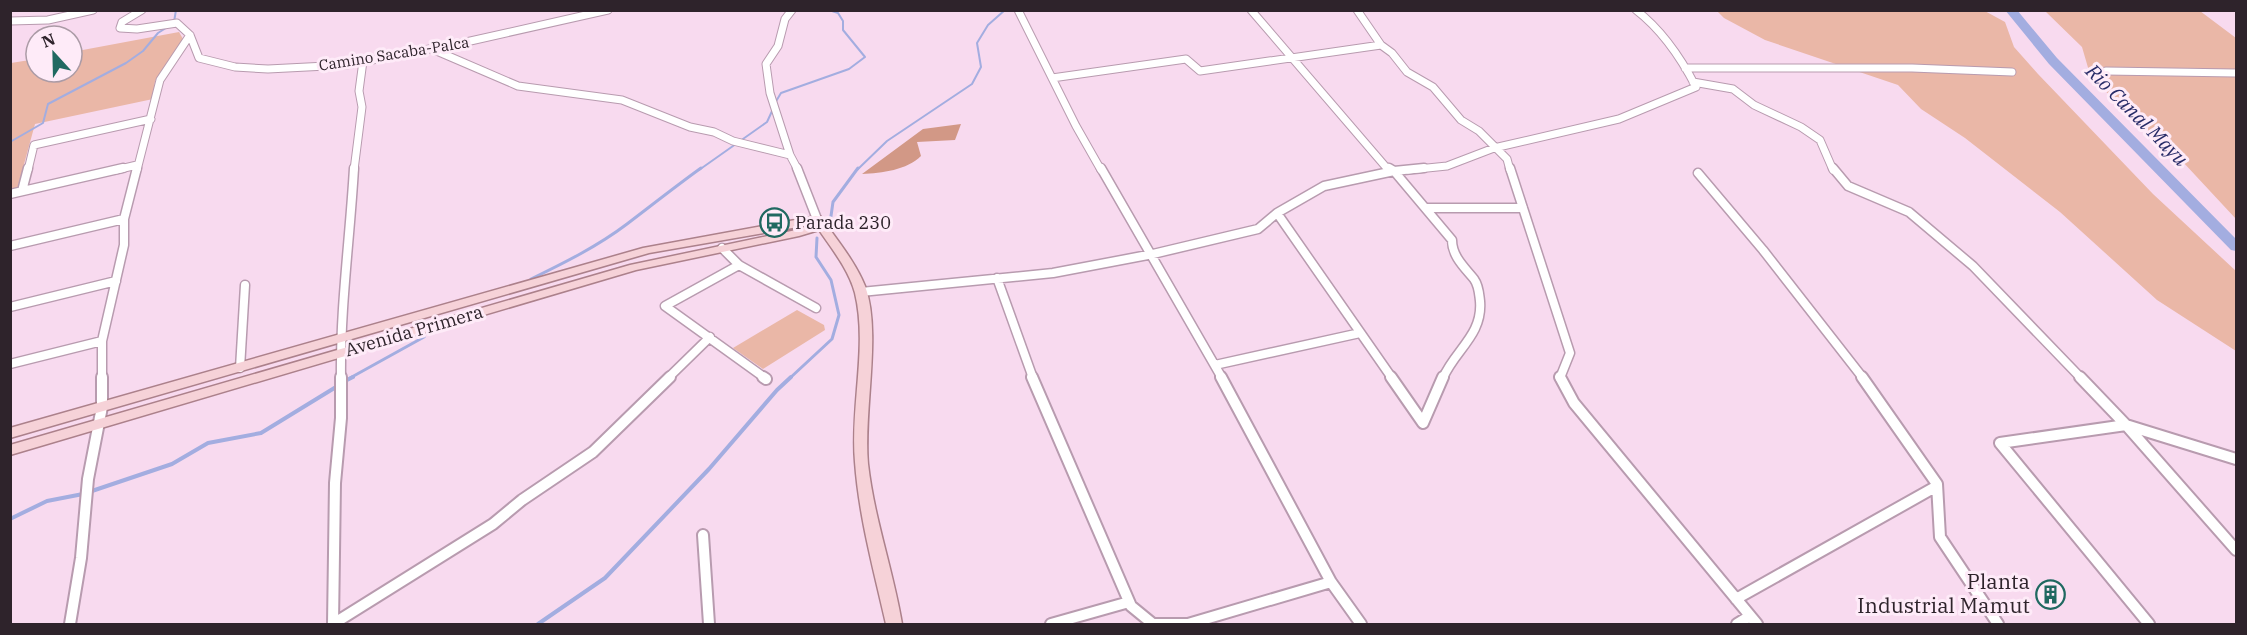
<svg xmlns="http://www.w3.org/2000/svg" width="2247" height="635" viewBox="0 0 2247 635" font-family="'IBM Plex Serif',serif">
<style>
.green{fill:#eab7a7}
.forest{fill:#d29886}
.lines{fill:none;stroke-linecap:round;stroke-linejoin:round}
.stream-far2{stroke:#a3ade0;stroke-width:2}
.stream-far1{stroke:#a3ade0;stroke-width:3}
.stream{stroke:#a3ade0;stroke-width:4}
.river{fill:#a3ade0;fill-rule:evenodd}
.minor-far2-casing{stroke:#b89baf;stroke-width:9}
.minor-far1-casing{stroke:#b89baf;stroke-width:11}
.minor-casing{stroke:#b89baf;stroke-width:14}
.major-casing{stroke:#ac818b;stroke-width:3}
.minor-far2{stroke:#fff;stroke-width:7}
.minor-far1{stroke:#fff;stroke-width:8}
.minor{stroke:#fff;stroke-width:10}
.major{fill:#f6d2d8;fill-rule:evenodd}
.labels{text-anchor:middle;stroke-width:6;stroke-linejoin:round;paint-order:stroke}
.far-street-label{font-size:15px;fill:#2e232b;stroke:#feebf8}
.poi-label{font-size:18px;fill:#2e232b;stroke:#feebf8;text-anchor:start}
.street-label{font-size:18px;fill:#2e232b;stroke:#feebf8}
.water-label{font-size:20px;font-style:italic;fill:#282c68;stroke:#feebf8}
.near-poi-label{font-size:21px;fill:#2e232b;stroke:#feebf8;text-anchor:end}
</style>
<rect width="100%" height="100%" fill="#f8daef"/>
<!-- green -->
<path class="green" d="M1983 10 2005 22 2014 47 2038 74 2153 194 2236 271V351L2157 300 2060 212 1965 138 1921 109 1898 85 1765 40 1724 18 1717 11Z
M2169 10 2200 11 2236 38V219L2169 147 2124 113 2089 71 2082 47 2045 11Z
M179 32 183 39 155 81 153 99 35 124 17 190 11 192V63L36 59V72H72V52Z
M797 310 824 325 825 330 763 369 733 348Z"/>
<!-- forest -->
<path class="forest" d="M961 124 955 140 917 142 921 156C907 170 882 173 862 174L923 129Z"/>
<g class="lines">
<!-- stream-far2 -->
<path class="stream-far2" d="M174 22 176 10
M775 103 781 93 849 69 865 57 843 30V21L838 13 829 10
M10 142 43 123 48 104 126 63 143 51 158 33 169 26
M699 170 767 122 773 109
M857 170 887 141 972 84 981 67 977 43 988 25 1005 10"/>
<!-- stream-far1 -->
<path class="stream-far1" d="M829 230 833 202 858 168
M531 279C564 263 598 246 627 224 652 205 676 186 701 168
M350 378 424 337
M790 378 832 339 839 315 831 280 816 257 817 238"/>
<!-- stream -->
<path class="stream" d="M347 380 353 377
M89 492 172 464 208 443 261 433 336 387
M10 519 47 501 83 494
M538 624 605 578 709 469 777 390 791 377"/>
<!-- river -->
<path class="river" d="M2005 10H2017L2057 58 2236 239V251L2231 250 2049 64Z"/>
<defs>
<path id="minor-far2" d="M142 10 122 22 120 28 137 29 177 23 190 35 199 58 235 67 268 69 346 65 466 42 608 10
M792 10 785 19 778 46 766 64 770 93 790 155 798 170
M1018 10 1076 126 1101 170
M1251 10 1385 166 1392 170
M1357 10 1381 45 1392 53 1407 72 1433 87 1461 120 1479 131 1507 159 1510 170
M10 21 48 20 93 10
M432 49 518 86 622 100 690 127 714 132 733 141 790 155
M1685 68H1912L2012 72
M2106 71 2236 73
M1052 78 1186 59 1200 71 1381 45
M1693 82 1733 89 1754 105 1801 127 1820 140 1833 170
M28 170 34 145 151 119
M116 170 137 165
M137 170 160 80 190 35
M354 170 362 107 359 91 363 61
M1408 170 1447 166 1494 148 1619 119 1696 87C1681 58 1662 30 1636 10"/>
<path id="minor-far1" d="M797 168 817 219
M1101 168 1222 378
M1389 168 1394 171 1452 240C1452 256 1464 267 1474 279 1479 286 1479 293 1480 301 1483 335 1455 350 1443 378
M1510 168 1570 353 1560 378
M1833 168 1848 186 1909 212 1973 266 2081 378
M1698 173 1763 250 1863 378
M22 191 28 168
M10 194 123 168
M1426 208H1523
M1277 213 1392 378
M10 246 124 219
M722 248 739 265 816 308
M739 265 665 306 765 378
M997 278 1033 378
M861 292 1053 273 1153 254 1258 229 1277 213 1324 186 1394 171 1424 168
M10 307 116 281
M10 364 102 341
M1215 365 1360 333
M240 368 245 285
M102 378V341L124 245V219L137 168
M341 378C340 308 350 238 354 168
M668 378 710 337"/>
<path id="minor" d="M763 377 766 379
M1032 377 1131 606 1153 624H1188L1331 582
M1221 377 1331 582 1361 624
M1391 377 1423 423 1443 377
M1560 377 1574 403 1757 624
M1862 377 1937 484 1940 537 1998 624
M2080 377 2126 425 2236 550
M2000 443 2126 425 2236 459
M2000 443 2149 624
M703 535 709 624
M1736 599 1937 486
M70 624 81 558 88 479 102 407V377
M333 624 335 483 341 418V377
M333 624 493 524 522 500 593 452 670 377
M1051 624 1129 602
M1737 624 1750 616"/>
<path id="major" d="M817 216 821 217C836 239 855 261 865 286 882 333 863 411 868 464 874 518 893 570 902 624H886C874 571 859 517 855 462 850 407 868 346 855 293 849 270 832 249 819 230L799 236 636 270 10 455V445L630 265 796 230 815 224 649 253 10 438V428L643 248Z"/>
</defs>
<!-- minor-far2 casing -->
<use href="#minor-far2" class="minor-far2-casing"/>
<!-- minor-far1 casing -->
<use href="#minor-far1" class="minor-far1-casing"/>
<!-- minor casing -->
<use href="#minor" class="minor-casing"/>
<!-- major casing -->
<use href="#major" class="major-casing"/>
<!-- minor-far2 -->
<use href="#minor-far2" class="minor-far2"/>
<!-- minor-far1 -->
<use href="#minor-far1" class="minor-far1"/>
<!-- minor -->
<use href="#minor" class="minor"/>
<!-- major -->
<use href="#major" class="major"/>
</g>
<!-- icons -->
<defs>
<symbol id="bus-ring" viewBox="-11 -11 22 22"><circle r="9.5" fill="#feebf8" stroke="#206961" stroke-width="1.5"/><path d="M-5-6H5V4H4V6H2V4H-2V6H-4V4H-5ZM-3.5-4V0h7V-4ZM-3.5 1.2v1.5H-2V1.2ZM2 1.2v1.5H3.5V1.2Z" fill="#206961"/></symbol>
<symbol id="building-ring" viewBox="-11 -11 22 22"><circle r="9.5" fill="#feebf8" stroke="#206961" stroke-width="1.5"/><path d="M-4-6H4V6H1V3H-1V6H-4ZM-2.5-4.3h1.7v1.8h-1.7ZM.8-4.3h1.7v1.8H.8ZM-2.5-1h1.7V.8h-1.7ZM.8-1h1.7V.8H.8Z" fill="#206961"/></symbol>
</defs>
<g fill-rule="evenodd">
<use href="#bus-ring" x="758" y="206" width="33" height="33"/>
<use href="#building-ring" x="2034" y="578" width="33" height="33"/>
</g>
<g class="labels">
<!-- far-street labels -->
<g class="far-street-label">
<text transform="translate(394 54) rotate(-9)" y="5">Camino Sacaba-Palca</text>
</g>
<!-- poi labels -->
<g class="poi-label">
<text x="795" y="229">Parada 230</text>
</g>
<!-- street labels -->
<g class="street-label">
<text transform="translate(414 331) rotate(-16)" y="6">Avenida Primera</text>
</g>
<!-- water labels -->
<g class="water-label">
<text transform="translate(2137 115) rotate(45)" y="7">Rio Canal Mayu</text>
</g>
<!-- near-poi labels -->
<g class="near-poi-label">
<text x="2030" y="589">Planta<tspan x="2030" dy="24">Industrial Mamut</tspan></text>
</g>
</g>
<!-- border -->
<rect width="2247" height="635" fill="none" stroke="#2e232b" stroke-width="24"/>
<!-- north arrow -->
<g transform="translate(54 54) rotate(338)"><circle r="28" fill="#feebf8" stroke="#ab9ba6" stroke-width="1.5"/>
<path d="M0-4.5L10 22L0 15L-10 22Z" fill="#206961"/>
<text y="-9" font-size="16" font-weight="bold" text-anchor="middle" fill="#2e232b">N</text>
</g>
</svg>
